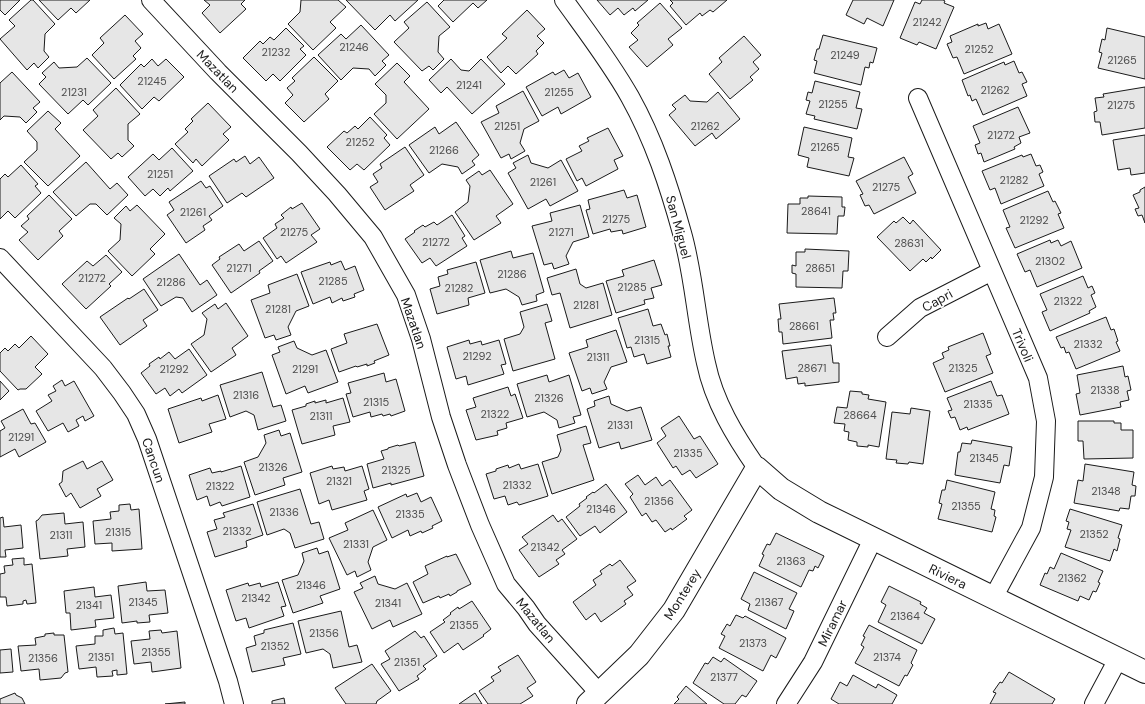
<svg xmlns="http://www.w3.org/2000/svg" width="1145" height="704" font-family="'DM Sans',sans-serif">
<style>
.building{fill:#e6e6e6;stroke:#1a1a1a}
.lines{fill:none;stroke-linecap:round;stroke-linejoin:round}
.street-casing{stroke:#1a1a1a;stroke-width:20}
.secondary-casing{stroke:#1a1a1a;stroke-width:24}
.street{stroke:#fff;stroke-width:18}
.secondary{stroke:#fff;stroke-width:22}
.labels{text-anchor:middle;stroke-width:3;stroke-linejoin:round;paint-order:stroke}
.number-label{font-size:11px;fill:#4d4d4d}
.street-label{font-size:13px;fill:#1a1a1a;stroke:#fff}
</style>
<rect width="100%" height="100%" fill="#fff"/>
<path class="building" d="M0 0H20L5 15 0 10Z
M31 0H33L55 24 45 34 44 51 49 57 38 68 34 63 27 70 0 39 15 26 9 20Z
M39 0H90L76 13 71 8 58 20Z
M204 0H245L241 4 246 9 220 33 202 13 210 5Z
M301 0H338L346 7 330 22 336 28 313 50 288 24 300 12Z
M346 0H418L395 21 390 15 375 30Z
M444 0H487L478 8 473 3 453 22 438 6Z
M597 0H648L635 11 633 8 624 15 618 8 610 15Z
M670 0H727L713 12 710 10 702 16 700 13 686 25 670 6 673 3Z
M853 0H894L883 26 867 18 864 24 846 15Z
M922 0H943L945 1 944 3 954 7 936 49 919 42 917 45 900 38 915 2 920 4Z
M427 2 450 27 439 36 438 52 444 59 433 70 429 66 422 71 394 42 409 28 404 22Z
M660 3 682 28 668 39 673 45 647 67 629 47 638 40 631 33 639 25 637 23Z
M527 10 545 29 537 36 544 43 536 51 538 54 516 74 508 66 501 73 487 57 507 38 502 34Z
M125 15 143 34 135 41 141 48 133 56 136 59 114 79 92 55 104 43 100 38Z
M986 23 988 29 999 24 1012 54 964 74 957 57 953 58 947 44 952 42 950 36 978 24V26Z
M361 25 389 55 382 61 386 65 375 76 369 69 353 68 341 80 318 55 341 34 346 39Z
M286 28 304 46 300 49 306 55 280 81 273 74 266 81 243 58 260 41 263 44 270 37 274 40Z
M1107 28 1145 37V79L1098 68 1102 53 1099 52 1102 39 1105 40Z
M823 35 877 48 873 63 870 62 869 68 865 67 861 85 814 73 817 61 814 60 817 49H819Z
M744 36 761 55 753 62 759 69 750 77 753 80 730 99 709 74 722 62 719 58Z
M314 57 338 81 325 94 329 99 304 122 285 103 293 95 287 88 295 81 292 78Z
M87 58 111 83 88 105 83 100 68 114 39 84 46 77 42 73 54 62 59 68 77 67Z
M152 59 158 66 166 59 184 77 159 101 154 97 142 109 120 85 141 64 144 67Z
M451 59 461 70 469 71 481 59 505 84 472 114 447 87 441 93 429 80Z
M1014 61 1019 73 1022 72 1027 82 1022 84 1027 96 983 115 976 99 972 101 970 95 968 96 962 80 1004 62 1005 65Z
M397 63 410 76 404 82 429 109 397 139 374 114 386 103V95L375 84Z
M564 70 569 78 578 73 591 97 561 114 558 107 542 116 526 87 553 72 555 75Z
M12 72 40 102 33 108 37 112 26 123 20 117 4 116 0 120V83Z
M815 81 860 92 856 108 862 109 857 129 814 119 815 116 806 114 810 101 806 100 808 92 812 93Z
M1145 87V128L1102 135 1100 122H1095L1094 112 1097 111 1095 98 1104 97 1103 94Z
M116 88 140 114 128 124V140L134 146 122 157 118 153 111 159 83 130 98 116 93 110Z
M523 91 539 121 524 129 520 143 525 151 511 159 509 154 501 158 481 122 499 113 496 106Z
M718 92 740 119 716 139 712 133 695 146 669 115 676 109 672 105 685 95 690 101 707 102Z
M208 103 231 127 223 134 229 140 202 166 196 159 193 163 175 144 188 132 185 129 193 121 191 119Z
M1018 107 1030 133 1019 137 1021 143 1014 147 1015 149 984 162 981 153 978 154 975 145 980 143 973 126Z
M48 111 61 123 55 129 80 156 48 186 24 162 37 150V142L27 131Z
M370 117 387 135 384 138 390 145 364 170 357 164 350 170 327 147 344 131 347 133 355 126 358 129Z
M456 122 479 155 472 161 475 165 462 174 458 167 442 164 429 173 409 145 435 127 439 134Z
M804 127 852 138 848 157 854 158 849 176 807 167 809 158 798 155Z
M608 128 623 156 614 160 618 169 586 186 582 178 577 181 566 159 582 151 579 146 589 141 587 138Z
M1145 135V173L1131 175 1130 168 1118 170 1113 140Z
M405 147 424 175 410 185 414 191 385 210 370 187 378 182 373 174 382 168 380 164Z
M172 148 193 171 170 191 168 188 160 196 153 189 145 196 128 177 153 154 159 160Z
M1031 154 1036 166 1040 165 1043 172 1039 174 1044 186 1001 204 995 188 990 190 982 171 1022 155 1023 157Z
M528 155 531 163 548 168 561 160 578 191 550 206 546 199 528 209 508 173 516 168 513 163Z
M245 156 250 164 259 157 274 178 246 197 242 193 227 203 209 176 234 159 236 162Z
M904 157 913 174 908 177 916 193 874 214 869 205 865 206 860 195 863 194 856 181Z
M86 162 110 189 117 183 128 195 107 215 96 204H90L76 216 53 192Z
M21 165 38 184 35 186 41 193 15 218 8 211 0 219V179L5 174 8 177Z
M490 170 513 204 496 216 501 223 474 240 455 212 468 202 470 186 466 180 479 171 482 175Z
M201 181 206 188 210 186 223 206 209 216 212 220 203 226 205 230 186 243 167 215 174 210 169 202Z
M1145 187V223L1142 215 1138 216 1135 209 1139 208 1133 195 1140 192V190Z
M624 190 627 198 637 195 646 227 623 234 622 230 611 232 610 229 593 234 586 210 590 209 588 200Z
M1048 191 1053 202 1055 201 1061 213 1058 214 1064 228 1015 248 1006 228 1010 227 1003 210Z
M49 195 72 219 59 231 63 236 38 260 19 240 28 232 21 226 29 219 27 216Z
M808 196 842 197V207H845L844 216H838L837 234 787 233 788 204H800V198H808Z
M302 203 320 229 311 235 317 242 286 263 281 256 277 259 263 238 277 228 275 224 284 218 281 215 291 207 292 209Z
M137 205 165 234 150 249 155 254 132 276 108 251 120 240 121 224 114 218 126 206 130 211Z
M580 205 589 237 573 242 566 256 569 264 554 269 552 263 544 265 532 226 552 221 550 213Z
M452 215 465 236 462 238 467 246 436 266 430 258 422 263 405 239 415 232 414 231 423 225 425 227 434 222 437 225Z
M903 217 910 224 913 220 941 250 932 259 931 257 926 262 923 259 910 271 877 237 894 221 896 223Z
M1050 240 1051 243 1058 240 1061 246 1071 241 1082 268 1037 287 1030 270 1025 272 1017 254Z
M259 241 273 261 259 271 260 273 231 293 212 265 220 259 219 257 239 244 244 251Z
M805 249 849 251 848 271H843L842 288 796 287V274L792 273V265L796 266V252H805Z
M511 251 513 258 533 253 544 292 536 295 537 301 522 305 519 297 506 289 490 293 480 260Z
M179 254 200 285 207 280 217 295 192 312 183 298 176 297 161 306 143 279Z
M106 255 122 272 109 284 111 286 86 309 62 284 87 261 93 266Z
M654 260 662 285 651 288 654 298 644 300 645 304 616 313 606 281 624 276 622 270Z
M341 261 345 270 355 266 364 290 354 294 355 297 343 301 342 298 332 303 330 297 313 304 301 272 330 262 331 265Z
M476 262 485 293 468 298 469 305 437 314 430 289 440 286 438 277 448 274 447 270Z
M576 269 580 284 586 288 603 283 612 315 570 328 560 293 552 295 547 278Z
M297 274 309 306 296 311 288 327 291 335 276 340 274 335 265 338 251 300 270 293 268 285Z
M1083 276 1088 288 1092 286 1095 293 1091 295 1096 307 1089 311 1090 313 1050 331 1042 312 1047 310 1040 294Z
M144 289 158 310 143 320 147 326 120 345 100 317 128 298 129 299Z
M834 298 836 313H833L834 320H830L832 338 783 344 782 332H779L778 319H781L779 304Z
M226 303 248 336 232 348 236 355 211 372 191 344 204 335 207 319 202 313 215 304 218 309Z
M547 304 552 321 545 323 555 359 513 371 504 339 520 334 524 327 520 312Z
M648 309 653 326 661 324 665 335 667 334 670 346H668L671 357 647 364 644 354 634 357 631 347 627 348 618 318Z
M1106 317 1111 330 1114 329 1118 341 1116 342 1120 351 1076 369 1069 352 1066 353 1064 347 1061 348 1056 337Z
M377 324 389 355 374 361 375 363 367 366V364L357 367 356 366 339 372 331 349 347 343 344 334Z
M616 330 627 362 611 367 604 382 607 389 592 394 590 388 582 391 569 353 588 347 586 340Z
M983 333 991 354 986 356 993 373 945 392 933 363 944 358 942 353 949 350 948 347Z
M31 336 48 354 35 367 42 374 26 389H20L18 390 0 371V353L5 348 8 351 15 344 19 348Z
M469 340 470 344 481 341 482 345 499 340 506 364 501 365 504 374 468 385 466 376 456 379 447 347Z
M294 341 297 348 312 355 326 350 338 382 308 393 305 386 286 394 272 355 280 352 278 347Z
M831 345 833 363H839V382L805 386V383L798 384 797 377 786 379 782 351Z
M189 349 207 375 182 393 179 389 170 396 165 388 156 394 141 373 150 366 149 364 159 357 160 359 169 352 175 359Z
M1123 366 1125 377 1128 376 1131 390 1127 391 1129 400 1120 402 1121 407 1080 415 1076 394 1080 393 1077 375Z
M262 372 273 407 281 405 286 421 258 430 254 415 246 411 230 417 220 385Z
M384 373 386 382 396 379 405 411 391 416 390 414 383 416 382 414 371 417 370 412 353 417 346 394 351 393 348 383Z
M547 375 549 382 569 375 581 415 573 417 575 423 559 428 557 420 544 412 527 417 517 384Z
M62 380 65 386 74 381 94 416 85 421 83 416 76 420 79 426 68 432 63 423 48 431 36 411 52 401 48 395 56 391 53 386Z
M0 381 9 391 0 400Z
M991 381 997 396 1002 395 1009 414 968 430 967 427 960 430 955 417 951 418 948 411 952 410 947 398Z
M508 387 511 396 515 394 523 418 506 423 507 428 497 431 498 435 476 440 466 410 476 407 473 398Z
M850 391 862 392V394L869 395 868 399 886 402 879 447 868 445V447L857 446V442L848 440 849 432 844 431 845 424 834 423 837 407 847 408Z
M218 395 226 419 209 424 212 432 179 443 168 409 201 398 202 401Z
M609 396 611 404 627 411 641 407 652 440 621 449 619 442 599 448 587 409 595 406 594 401Z
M343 398 350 422 333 426 335 435 302 444 292 410 306 406V404L315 401V403L326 400V403Z
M911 408 930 411 923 464 909 462 908 464 896 463 897 460 886 459 892 412 910 414Z
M23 409 31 424 35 423 46 442 19 457 15 449 0 457V431L5 428 1 421Z
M679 416 694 439 700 436 718 464 696 478 690 470 682 475 676 466 673 468 657 443 666 436 661 428Z
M1078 421H1114V423H1121V430H1133V458L1084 459 1083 441H1078Z
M586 426 591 443 583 445 594 480 552 494 542 462 558 457 561 450 557 435Z
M279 430 281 436 290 433 302 472 283 478 285 485 255 495 244 462 258 457 266 443 264 435Z
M972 440 1012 447 1009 466 1004 465 1000 483 955 475 958 452H960L962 443 971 444Z
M415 442 424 476 391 485V483L373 488 367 464 384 459 381 451 388 449V448L398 445 399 446Z
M83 461 87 469 102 461 113 480 97 489 101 496 80 508 71 493 66 497 59 484 62 482 63 471Z
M519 464 521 469 538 464 548 496 519 505 517 502 508 505 505 496 494 499 486 474 496 471V469L508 465 509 468Z
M1085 464 1134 472 1132 485 1136 486 1135 496H1131L1129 509 1120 508 1119 511 1074 503 1078 480 1083 481Z
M241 466 250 497 222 506 220 502 210 506 207 496 197 500 189 475 210 468 212 473 221 471V472Z
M332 466 333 469 344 467 345 471 362 466 369 489 364 491 367 500 332 510 329 500 319 504 310 473Z
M638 475 645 485 656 477 662 486 670 480 692 510 684 516 687 519 672 530 671 528 665 532 656 520 652 522 646 513 642 516 630 497 633 494 625 484Z
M947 480 995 492 991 509 995 510 994 516 996 517 992 532 938 519 942 504 939 503 942 490H945Z
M606 484 627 512 600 533 595 526 580 536 566 517 580 506 579 504 587 498 586 497 593 492 594 493Z
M300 489 311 524 319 522 324 539 295 548 290 533 284 529 267 535 257 502Z
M417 493 421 502 431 497 442 521 432 526 433 528 422 533 421 531 410 536 408 530 392 538 378 507 406 494 407 497Z
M130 504 131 510 139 509 142 549 112 551V543L95 544 93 521 111 519 110 512 119 511V505Z
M253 504 263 535 246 541 247 547 215 557 207 532 217 529 214 520 225 517 223 513Z
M1070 509 1122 525 1118 538 1120 539 1117 551 1114 549 1110 561 1065 547 1071 530 1067 529 1069 522 1066 521Z
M373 510 387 540 373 547 368 562 371 570 357 577 355 571 347 575 329 538 348 530 345 523Z
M64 513 65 524 83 522 85 547 67 549 68 556 40 559 36 521 38 520 42 515Z
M553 515 558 522 562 519 577 539 562 550 565 554 556 560 559 564 539 577 519 550 528 544 522 537Z
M3 517 4 527 21 525 23 548 5 550 6 557H0V518Z
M776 533 824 556 818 568 815 566 813 571 809 570 801 587 759 566 764 555 762 554 767 544 770 545Z
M317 548 319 554 328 551 340 589 320 596 323 603 293 613 282 580 298 575 304 561 302 553Z
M1061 553 1103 571 1098 582 1100 583 1096 592 1093 591 1089 600 1080 596 1078 601 1040 585 1045 573 1047 574 1050 567 1054 569Z
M456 554 471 584 457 591V592L450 596 449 594 440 598 439 596 423 603 413 582 428 574 425 566 447 556V557Z
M24 558V565L32 564 36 603 27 604 26 600 23 601V604L7 606 6 597H0V574L5 573 4 566 13 565 12 559Z
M620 560 636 581 627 587 633 595 624 601 626 604 601 622 595 613 586 620 573 602 596 585 593 580 602 574 600 571 610 564 612 566Z
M754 572 797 593 789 609 794 611 786 629 748 610 750 604 741 599Z
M375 576 378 584 395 589 407 583 422 614 393 627 390 620 372 629 354 592 363 588 360 583Z
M146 582 147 591 165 590 168 613 149 615 150 622 137 623V621L122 623 118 586Z
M278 582 286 606 281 607 284 616 249 628 246 618 236 621 226 590 248 583 249 586 260 583 261 587Z
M889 586 921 602 920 604 927 608 924 613 935 619 922 644 878 622 886 605 881 602Z
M94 587 95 597 111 595 114 618 95 620 96 627 71 630 70 613H66L64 591Z
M472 601 491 629 483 635 484 636 463 650 458 643 444 653 430 632 445 622 443 620 451 614 450 613 458 607 459 609Z
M341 611 349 647 357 645 362 662 333 668 330 654 323 649 306 653 298 621Z
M736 615 743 618 745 616 786 638 776 658 771 655 763 671 719 648 725 636 721 634 727 624 730 626Z
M293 623 301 654 283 658 285 665 252 672 246 648 256 645 254 636 264 633V630Z
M869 625 917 650 911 663 913 665 907 676 905 675 899 686 855 663 864 647 861 645 865 637 863 636Z
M114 628 115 634 123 633 127 674 117 675V670L112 671 113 676 97 677 96 667 79 669 76 646 95 644V636H103V630Z
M161 630 162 633 177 631 181 668 152 672 151 662 134 664 131 641 150 639 149 631Z
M415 631 421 638 424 636 437 656 423 666 426 669 417 676 419 679 399 691 381 664 390 659 385 651Z
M54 633V635H64L68 672 65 673 61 678 40 680 39 669 21 671 18 646 36 645 35 638 45 636V634Z
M11 649 13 672 0 673V650Z
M518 655 536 682 527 688 533 696 520 704H488L479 691 494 681 491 677 501 671 498 667Z
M713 657 721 662 724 658 757 681 746 697 742 695 735 704H724L693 683 705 663 708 664Z
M372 664 391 691 377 701 376 704H346L335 688Z
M1009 672 1055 699 1052 704H990L996 693 993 692 1000 682 1002 683Z
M853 675 876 688 878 684 897 695 892 704H839L831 699 840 682 847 686Z
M686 686 707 704H674L679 699 677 697Z
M15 693 16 695 22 698 25 704H0V699Z
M475 693 482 704H459Z
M284 698 285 704H272V701Z
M185 702V704H165Z"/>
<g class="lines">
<g class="street-casing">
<path id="street" d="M151 0 218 72 299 153 337 194 373 237 406 295 421 339 441 417 457 465 480 525 506 584 526 608 537 624 600 694
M564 0C587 32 611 63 630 97 654 140 669 186 682 233 694 275 696 320 706 363 714 402 735 436 757 468
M918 98 1038 378 1046 421 1044 477 1031 528 993 598
M0 258 103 368 122 393 136 414 147 439 228 681 234 704
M887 337 920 308 992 271
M786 704 813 662 873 539
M1094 704 1118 659"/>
</g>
<g class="secondary-casing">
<path id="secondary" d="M588 704 639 655 674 610 757 468 781 489 819 512 1145 672"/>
</g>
<use href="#street" class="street"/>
<use href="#secondary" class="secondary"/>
</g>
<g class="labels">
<g class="number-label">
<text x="927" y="26">21242</text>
<text x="354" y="51">21246</text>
<text x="979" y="53">21252</text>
<text x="276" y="56">21232</text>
<text x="845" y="59">21249</text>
<text x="1122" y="64">21265</text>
<text x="152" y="85">21245</text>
<text x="469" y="89">21241</text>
<text x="995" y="94">21262</text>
<text x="74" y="96">21231</text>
<text x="559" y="96">21255</text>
<text x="833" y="108">21255</text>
<text x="1121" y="109">21275</text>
<text x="507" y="130">21251</text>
<text x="705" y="130">21262</text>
<text x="1001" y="139">21272</text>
<text x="360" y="146">21252</text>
<text x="825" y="151">21265</text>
<text x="444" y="154">21266</text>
<text x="160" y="178">21251</text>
<text x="1014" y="184">21282</text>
<text x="543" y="186">21261</text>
<text x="886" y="191">21275</text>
<text x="816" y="215">28641</text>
<text x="193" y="216">21261</text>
<text x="616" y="223">21275</text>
<text x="1034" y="224">21292</text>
<text x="294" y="236">21275</text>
<text x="561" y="236">21271</text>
<text x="436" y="246">21272</text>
<text x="909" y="247">28631</text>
<text x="1050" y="265">21302</text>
<text x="239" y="272">21271</text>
<text x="820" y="272">28651</text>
<text x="512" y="278">21286</text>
<text x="92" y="282">21272</text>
<text x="333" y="285">21285</text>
<text x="171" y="286">21286</text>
<text x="632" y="291">21285</text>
<text x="459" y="292">21282</text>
<text x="1068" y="305">21322</text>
<text x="586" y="309">21281</text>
<text x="278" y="313">21281</text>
<text x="804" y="330">28661</text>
<text x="647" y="344">21315</text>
<text x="1088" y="348">21332</text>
<text x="477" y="360">21292</text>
<text x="598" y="361">21311</text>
<text x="812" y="372">28671</text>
<text x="963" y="372">21325</text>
<text x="174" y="373">21292</text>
<text x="305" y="373">21291</text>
<text x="1105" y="394">21338</text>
<text x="246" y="399">21316</text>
<text x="549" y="402">21326</text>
<text x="376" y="406">21315</text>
<text x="978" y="408">21335</text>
<text x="495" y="418">21322</text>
<text x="860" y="419">28664</text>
<text x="321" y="420">21311</text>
<text x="620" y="429">21331</text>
<text x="21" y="441">21291</text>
<text x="688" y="457">21335</text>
<text x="984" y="462">21345</text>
<text x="273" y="471">21326</text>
<text x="396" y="474">21325</text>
<text x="339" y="485">21321</text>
<text x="517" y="489">21332</text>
<text x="220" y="490">21322</text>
<text x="1106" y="495">21348</text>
<text x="659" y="505">21356</text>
<text x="966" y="510">21355</text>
<text x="601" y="513">21346</text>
<text x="284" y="516">21336</text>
<text x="410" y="518">21335</text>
<text x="237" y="535">21332</text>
<text x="118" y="536">21315</text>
<text x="1094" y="538">21352</text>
<text x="61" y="539">21311</text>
<text x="356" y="548">21331</text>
<text x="545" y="551">21342</text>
<text x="791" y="565">21363</text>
<text x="1072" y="582">21362</text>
<text x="311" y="589">21346</text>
<text x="256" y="602">21342</text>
<text x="143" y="606">21345</text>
<text x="769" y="606">21367</text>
<text x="388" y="607">21341</text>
<text x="89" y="609">21341</text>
<text x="905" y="620">21364</text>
<text x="464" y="629">21355</text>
<text x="324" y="637">21356</text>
<text x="753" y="647">21373</text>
<text x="275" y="650">21352</text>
<text x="156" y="656">21355</text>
<text x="101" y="661">21351</text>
<text x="887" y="661">21374</text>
<text x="43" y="662">21356</text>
<text x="407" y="666">21351</text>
<text x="724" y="681">21377</text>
</g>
<g class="street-label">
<text transform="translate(218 71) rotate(46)" y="5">Mazatlan</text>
<text transform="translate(679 227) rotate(75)" y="5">San Miguel</text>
<text transform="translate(937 300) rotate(-29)" y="5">Capri</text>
<text transform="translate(414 323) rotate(71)" y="5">Mazatlan</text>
<text transform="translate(1023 345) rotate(67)" y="5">Trivoli</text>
<text transform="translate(154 460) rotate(71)" y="5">Cancun</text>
<text transform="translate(948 576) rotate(26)" y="5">Riviera</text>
<text transform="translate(682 594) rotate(-58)" y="5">Monterey</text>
<text transform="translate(536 620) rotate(51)" y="5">Mazatlan</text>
<text transform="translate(832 623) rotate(-64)" y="5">Miramar</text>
</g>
</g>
</svg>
